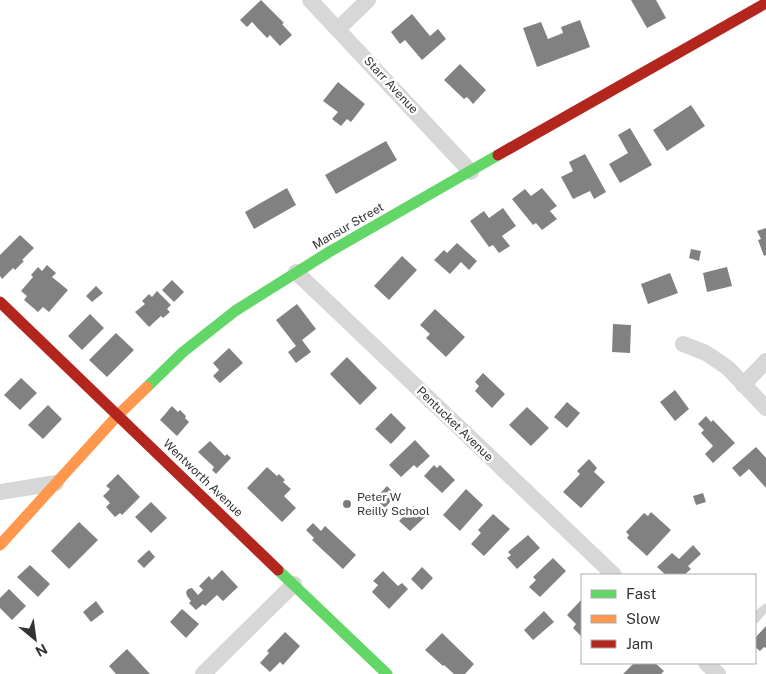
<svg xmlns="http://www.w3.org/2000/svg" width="766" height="674" font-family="'Public Sans',sans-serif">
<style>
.building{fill:#818181}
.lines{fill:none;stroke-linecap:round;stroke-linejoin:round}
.lane{stroke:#d7d7d7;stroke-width:9}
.street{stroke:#d7d7d7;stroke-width:16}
.fast{stroke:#63d668;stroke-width:11}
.slow{stroke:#ff974d;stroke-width:11}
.jam{stroke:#b3261e;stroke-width:11}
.poi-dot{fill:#7a7a7a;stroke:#fff;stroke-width:2}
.labels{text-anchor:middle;stroke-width:5;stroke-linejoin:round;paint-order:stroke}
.street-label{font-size:12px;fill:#333;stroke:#fff}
.poi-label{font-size:12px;fill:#333;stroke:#fff;text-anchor:start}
</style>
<rect width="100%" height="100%" fill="#fff"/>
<path class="building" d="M261 0 284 23 282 24 292 35 280 46 270 35 267 38 252 22 247 27 240 20Z
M631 0H656L666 18 647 28Z
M412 14 430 36 438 29 446 39 422 60 405 40 400 44 391 32Z
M580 20 590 47 537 67 523 28 541 22 548 39 563 33 561 27Z
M460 64 486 90 473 104 467 97 464 99 444 80Z
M338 82 365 104 351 122 347 119 341 126 332 119 338 112 323 101Z
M691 105 705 126 667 151 653 130Z
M630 128 652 165 620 183 609 164 628 153 618 135Z
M386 141 397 160 336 194 325 175Z
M585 154 606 192 594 199 590 191 573 199 561 177 573 171 569 162Z
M287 188 296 205 254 229 245 212Z
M542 188 557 206 550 211 557 219 542 230 536 223 533 225 512 199 525 189 531 196Z
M503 208 516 226 502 236 510 246 499 253 493 245 489 247 470 221 484 211 489 218Z
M766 228V255L764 256 758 240 761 239 757 231Z
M20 235 34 248 22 260 24 261 15 270 13 268 2 279 0 276V255Z
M457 243 477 261 469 270 461 262 450 274 434 260 444 250 447 253Z
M691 249 701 251 699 261 689 258Z
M402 256 417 270 389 300 374 286Z
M47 265 56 273 52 277 68 290 49 312 43 307 38 312 24 300 27 296 21 291 33 277 31 275 38 267 42 271Z
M727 267 732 286 707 292 703 273Z
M670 273 678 293 648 304 641 284Z
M172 280 184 292 174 302 162 290Z
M96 286 103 293 92 302 86 296Z
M157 291 171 305 167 309 170 312 163 318 161 316 149 327 135 312 145 304 142 301 149 294 152 297Z
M297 304 316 329 302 340 311 352 296 363 288 352 296 346 276 320Z
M435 309 465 337 446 357 426 338 430 334 420 325Z
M90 314 104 328 82 350 68 336Z
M613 324 631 325 630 353 612 352Z
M116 333 134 350 107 377 89 360Z
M229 348 243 363 220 383 213 376 219 370 213 363Z
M347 357 377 388 360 405 330 374Z
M483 373 505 394 492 408 475 391 479 386 475 382Z
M21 378 37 393 20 410 4 395Z
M675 390 689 409 675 421 660 402Z
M567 402 580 413 567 428 554 417Z
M48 405 62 419 43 439 28 425Z
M172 406 178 412 180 410 186 416 185 418 189 422 177 436 160 420Z
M527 407 549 428 531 446 509 425Z
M391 413 406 428 391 444 375 429Z
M706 416 711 422 713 420 735 443 713 463 705 454 713 446 701 433 704 430 698 424Z
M415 440 430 456 417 468 414 465 401 477 389 465Z
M210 441 225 456 227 454 231 458 216 474 212 470 214 467 198 452Z
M756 447 766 458V488L749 469 740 477 732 468Z
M589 459 597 468 594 472 605 482 581 508 563 492 580 474 577 471Z
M434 465 437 468 440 465 455 480 442 493 424 476Z
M267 467 277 476 279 474 285 480 283 482 291 489 284 496 296 508 282 522 247 488Z
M118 474 140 497 122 515 120 513 115 517 106 507 110 503 103 496 110 489 106 486Z
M387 486 396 495 385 508 375 499Z
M466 489 483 505 460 531 443 515Z
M703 493 706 502 696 505 693 496Z
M151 502 167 518 151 533 135 517Z
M414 506 425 517 410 531 399 521Z
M651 512 671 530 647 556 627 538 629 535 626 532 644 513 648 516Z
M493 514 510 529 484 556 471 544 481 533 478 530Z
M79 522 98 540 69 569 51 551Z
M313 523 321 531 325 526 356 555 343 569 312 540 314 538 306 530Z
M528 535 540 548 517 569 507 558 511 555 508 552Z
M693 545 701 554 688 566 691 569 684 575H666L657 567 672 553 679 559Z
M149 550 155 557 144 568 137 561Z
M553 558 566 571 540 597 529 587 536 580 533 577Z
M30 565 50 584 38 597 17 577Z
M422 567 433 578 422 590 411 579Z
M222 570 238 587 223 601 217 595 205 606 203 604 196 610 189 603 191 601 187 596 186 592 188 589 192 588 198 595 203 590 199 586 209 576 212 580Z
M383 571 398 586 402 583 408 589 389 609 372 592 378 585 373 581Z
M9 589 26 606 12 620 0 608V598Z
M582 599V637L573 628 576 624 567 615Z
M96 601 104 612 91 622 83 612Z
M182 609 199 624 186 638 170 622Z
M544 611 554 622 533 640 524 630Z
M766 626V648L764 647 760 651 755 647V638Z
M285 632 300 646 283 665 280 662 270 672 260 663 269 653 267 651Z
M442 633 474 664 465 674H454L444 665 443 666 425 650Z
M127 649 150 674H116L109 666Z
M634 663H655L664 671 661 674H623Z"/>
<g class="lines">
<path class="lane" d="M755 619 762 611 766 608"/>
<path class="street" d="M310 0 471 172
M338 29 368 0
M296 272 614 575
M683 344 706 353 728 368 766 408
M743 385 766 361
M0 492 56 483
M706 663 718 674
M203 674 294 584"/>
<path class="fast" d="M147 387 183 352 235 311 329 252 498 155
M278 570 387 674"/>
<path class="slow" d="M0 545 118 415 147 387"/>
<path class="jam" d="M498 155 766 3
M0 302 278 570"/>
</g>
<circle class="poi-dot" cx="347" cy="504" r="5"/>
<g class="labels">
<g class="street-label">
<text transform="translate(391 85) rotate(47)" y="4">Starr Avenue</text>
<text transform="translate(348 226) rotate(-30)" y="4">Mansur Street</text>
<text transform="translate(455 424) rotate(44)" y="4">Pentucket Avenue</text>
<text transform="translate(203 478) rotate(44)" y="4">Wentworth Avenue</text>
</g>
<g class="poi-label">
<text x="357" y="501">Peter W<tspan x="357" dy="14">Reilly School</tspan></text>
</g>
</g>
<rect x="581" y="574" width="175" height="90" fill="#ffffff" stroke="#adadad"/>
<rect x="591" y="590" width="25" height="8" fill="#63d668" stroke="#adadad"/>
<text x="626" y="599" font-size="15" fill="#333333">Fast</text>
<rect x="591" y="615" width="25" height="8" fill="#ff974d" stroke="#adadad"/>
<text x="626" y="624" font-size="15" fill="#333333">Slow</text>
<rect x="591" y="640" width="25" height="8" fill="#b3261e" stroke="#adadad"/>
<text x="626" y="649" font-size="15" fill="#333333">Jam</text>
<g transform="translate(35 639) rotate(151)" stroke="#ffffff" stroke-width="4" paint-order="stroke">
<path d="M0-4L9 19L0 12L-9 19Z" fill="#333333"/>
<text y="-8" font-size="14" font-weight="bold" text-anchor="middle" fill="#333333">N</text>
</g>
</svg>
